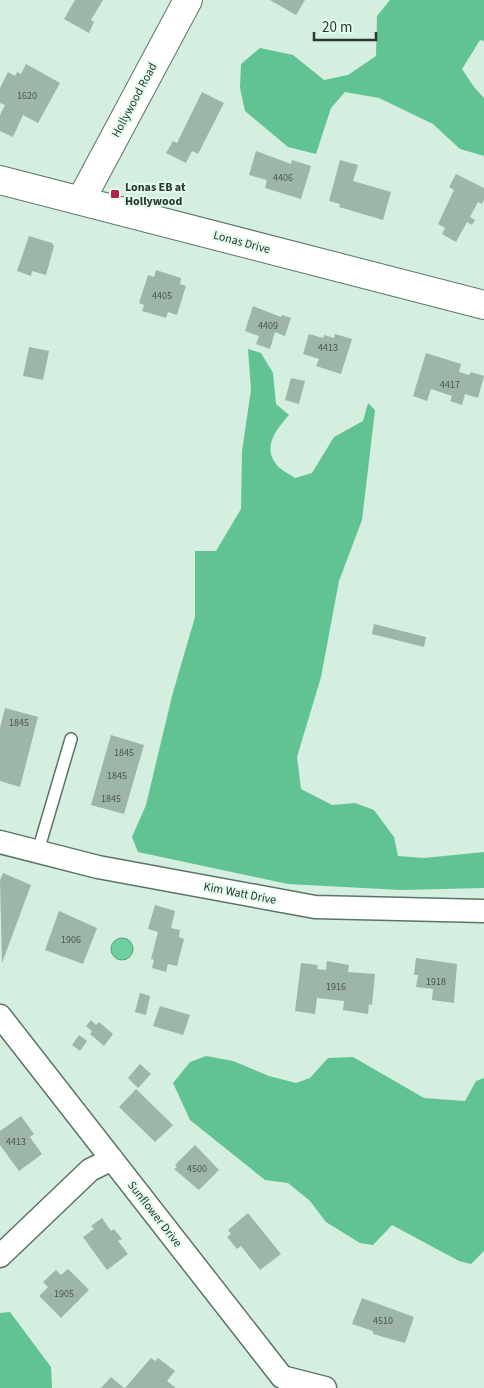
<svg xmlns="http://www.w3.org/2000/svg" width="484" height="1388" font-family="'Source Sans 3',sans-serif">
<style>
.forest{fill:#61c393}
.water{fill:#6ed09f;stroke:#5aa27e}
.building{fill:#9db6a8}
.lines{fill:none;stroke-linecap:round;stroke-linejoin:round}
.service-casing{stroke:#5c7467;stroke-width:14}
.minor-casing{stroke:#5c7467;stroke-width:25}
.tertiary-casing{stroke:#5c7467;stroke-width:30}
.service{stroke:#fff;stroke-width:11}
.minor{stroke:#fff;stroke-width:22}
.tertiary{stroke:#fff;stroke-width:28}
.poi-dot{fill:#b2204b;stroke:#e1fcec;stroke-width:2}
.labels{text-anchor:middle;stroke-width:4;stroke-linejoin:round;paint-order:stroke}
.number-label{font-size:10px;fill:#49574f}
.street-label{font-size:12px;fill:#2d3731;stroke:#e1fcec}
.poi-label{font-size:12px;font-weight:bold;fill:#2d3731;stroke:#e1fcec;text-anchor:start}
</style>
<rect width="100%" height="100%" fill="#d4eedf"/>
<path class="forest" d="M390 0H484V41L480 40 462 69 474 87 484 98V156L460 149 433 124 379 98 345 92 331 108 316 154 288 147 245 111 240 88 241 64 260 48 293 55 324 80 348 75 376 56 377 16Z
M248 349 261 353 273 373 276 404 289 415C277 429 262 446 276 464 280 470 290 474 295 478L312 473 334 437 363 421 368 403 375 410 362 520 339 581 321 677 297 757 301 789 332 805 355 803 374 810 394 837 398 856 424 858 484 852V888L401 890 288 884 138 852 132 837 146 805 172 696 195 617V551H216L241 509 242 451 251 390Z
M206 1056 233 1061 269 1076 296 1083 310 1078 328 1058 353 1057 424 1098 465 1101 476 1081 484 1078V1251L471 1264 459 1261 392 1225 373 1245 360 1243 326 1222 310 1201 288 1183 265 1180 190 1120 173 1083 190 1062Z
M10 1312 51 1367 52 1388H0V1313Z"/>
<path class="water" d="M111 949a11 11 0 1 1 22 0a11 11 0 1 1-22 0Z"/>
<path class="building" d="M75 0H103L91 20 94 22 89 33 64 19Z
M270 0H305L296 15Z
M26 64 60 83 38 123 23 115 13 137 0 131V115L5 105 0 103V88L8 72 15 76 17 72 21 74Z
M202 92 224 103 198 154 192 151 186 163 166 153 173 141 177 143Z
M256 151 291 164 292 160 311 166 301 199 265 188 267 180 249 175Z
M340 160 358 165 353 181 391 192 383 220 339 207 340 204 329 201Z
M456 174 484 188V200L482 204 478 202 470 217 475 220 472 225 467 222 456 242 442 234 445 228 438 224 454 190 449 187Z
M29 236 52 243 54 246 46 275 32 271 31 276 17 271Z
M156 270 181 278 180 284 186 286 177 315 168 312 166 318 142 311 144 305 139 303 148 275 154 277Z
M253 306 281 317 282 315 291 318 285 336 275 332 270 349 256 344 259 336 245 331Z
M309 334 323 338 324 335 334 338 335 334 352 339 341 374 316 366 319 359 303 354Z
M29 347 49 351 43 380 23 376Z
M426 353 461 364 459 372 469 375 471 372 484 376 478 398 465 394 462 405 450 401 452 396 431 389 427 401 413 396Z
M291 378 305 381 299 404 285 400Z
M374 624 426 637 424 647 372 634Z
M5 708 38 717 20 787 0 781V728Z
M111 735 144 745 124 814 91 805Z
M3 873 31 885 2 963 0 880Z
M155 905 175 911 171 928 180 930 179 937 184 939 177 966 168 964 166 972 152 968 154 960 151 959 158 932 148 929Z
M59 911 97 928 83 964 45 950Z
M416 958 457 964 454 1003 432 1000 433 989 416 987 418 975H414Z
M327 961 349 965 348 972 375 974 372 1005 369 1004 368 1014 343 1010 344 1001 317 998 315 1014 295 1011 301 963 318 965 317 969 326 970Z
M140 993 150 996 146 1015 135 1012Z
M160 1006 190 1015 183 1035 153 1026Z
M91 1020 96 1025 99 1022 113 1034 104 1046 90 1034 92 1031 86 1026Z
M79 1035 87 1041 80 1051 72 1045Z
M140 1064 151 1074 138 1088 128 1078Z
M136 1089 173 1125 155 1142 119 1107Z
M21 1116 34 1134 30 1137 42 1154 19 1171 0 1145V1131Z
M195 1145 219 1170 199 1190 174 1169 177 1167 175 1165Z
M248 1213 281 1254 260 1270 241 1246 237 1249 227 1237 231 1234 228 1230Z
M102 1218 111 1231 114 1229 122 1239 118 1241 128 1254 107 1270 83 1237 94 1229 91 1226Z
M68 1269 89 1290 61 1318 39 1296 48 1287 43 1282 56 1270 61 1275Z
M362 1298 414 1317 405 1343 373 1334V1331L352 1324Z
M151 1358 155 1361 158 1358 175 1371 167 1381 176 1388H125Z
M111 1377 124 1388H101Z"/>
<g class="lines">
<g class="service-casing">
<path id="service" d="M38 851 71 739"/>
</g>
<g class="minor-casing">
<path id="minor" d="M0 842 98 867 315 907 484 911
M0 1016 282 1377 325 1388
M0 1256 90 1170 112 1159"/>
</g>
<g class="tertiary-casing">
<path id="tertiary" d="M0 180 484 305
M81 200 188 0"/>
</g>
<use href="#service" class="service"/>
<use href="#minor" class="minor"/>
<use href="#tertiary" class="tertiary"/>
</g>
<rect class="poi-dot" x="110" y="189" width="10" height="10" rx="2.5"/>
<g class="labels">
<g class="number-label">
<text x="27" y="99">1620</text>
<text x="283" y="181">4406</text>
<text x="162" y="299">4405</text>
<text x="268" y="329">4409</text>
<text x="328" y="351">4413</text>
<text x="450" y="388">4417</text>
<text x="19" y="726">1845</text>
<text x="124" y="756">1845</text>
<text x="117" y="779">1845</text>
<text x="111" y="802">1845</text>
<text x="71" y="943">1906</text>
<text x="436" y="985">1918</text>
<text x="336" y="990">1916</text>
<text x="16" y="1145">4413</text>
<text x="197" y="1172">4500</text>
<text x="64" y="1297">1905</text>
<text x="383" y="1324">4510</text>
</g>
<g class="street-label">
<text transform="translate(134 100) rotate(-62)" y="4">Hollywood Road</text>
<text transform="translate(242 242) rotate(15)" y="4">Lonas Drive</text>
<text transform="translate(240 893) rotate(11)" y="4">Kim Watt Drive</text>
<text transform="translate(155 1214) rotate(52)" y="4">Sunflower Drive</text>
</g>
<g class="poi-label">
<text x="125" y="191">Lonas EB at<tspan x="125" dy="14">Hollywood</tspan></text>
</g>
</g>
<path d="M314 32v8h62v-8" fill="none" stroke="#2d3731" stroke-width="2.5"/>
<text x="322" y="32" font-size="15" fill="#2d3731" stroke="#e1fcec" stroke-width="4" paint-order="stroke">20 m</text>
</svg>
